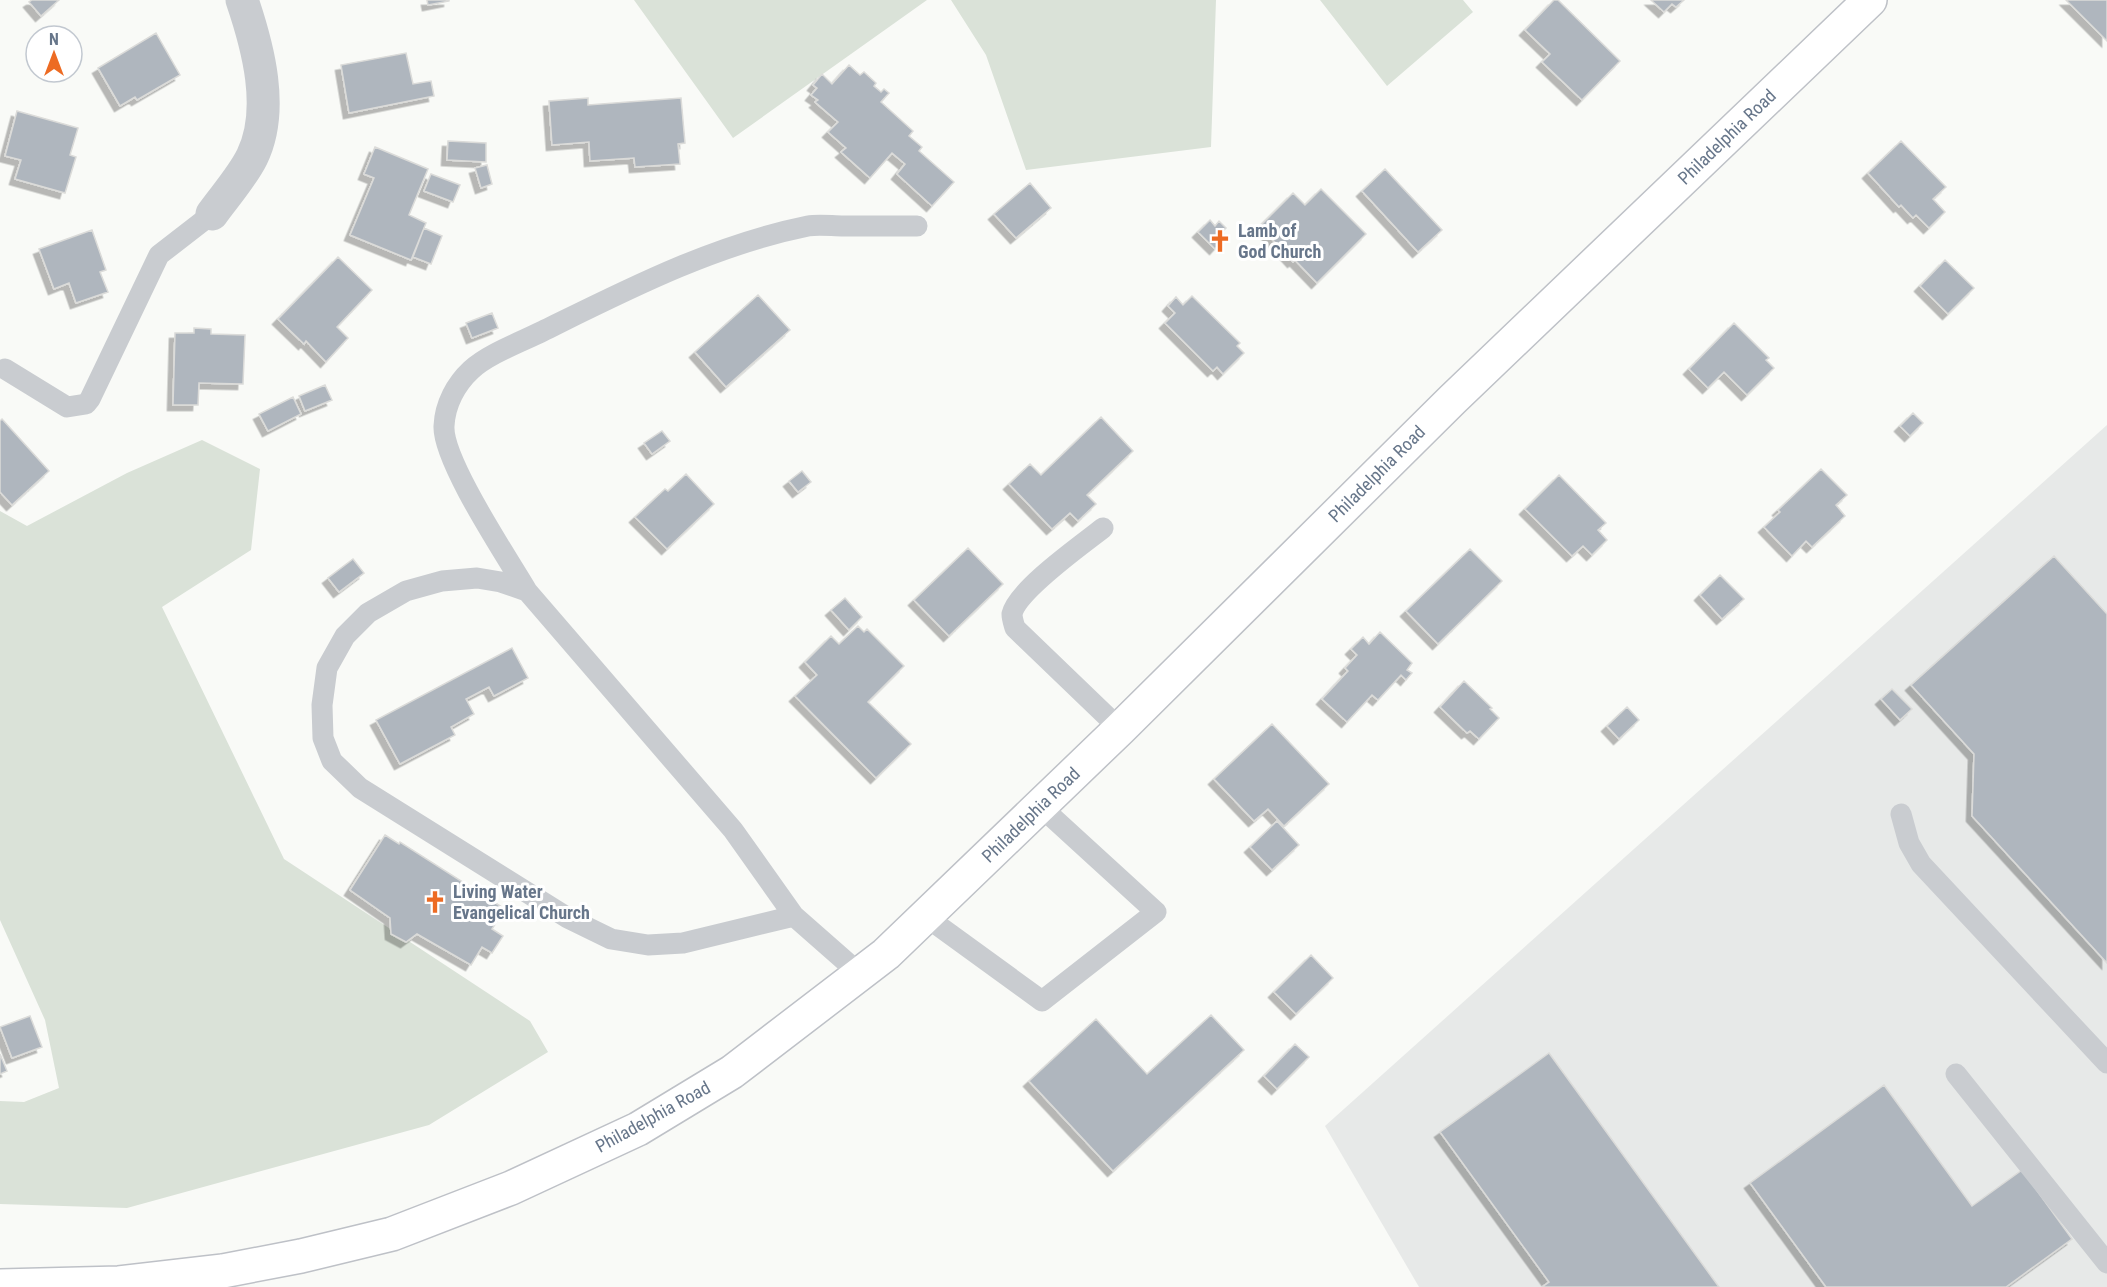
<svg xmlns="http://www.w3.org/2000/svg" width="2107" height="1287" font-family="'Roboto Condensed',sans-serif">
<style>
.built{fill:#e7e9e8}
.green{fill:#dae2d8}
.building{fill:#afb6be;stroke:#dbdbd9;stroke-width:1.5;filter:url(#shadow)}
.lines{fill:none;stroke-linecap:round;stroke-linejoin:round}
.secondary-casing{stroke:#bec1c7;stroke-width:36}
.lane{stroke:#c9ccd0;stroke-width:21}
.street{stroke:#c9ccd0;stroke-width:33}
.secondary{stroke:#fff;stroke-width:33}
.labels{text-anchor:middle;stroke-width:6;stroke-linejoin:round;paint-order:stroke}
.street-label{font-size:18px;fill:#67768a;stroke:#fff}
.poi-label{font-size:18px;font-weight:bold;fill:#67768a;stroke:#fff;text-anchor:start}
</style>
<defs>
<filter id="shadow"><feDropShadow dx="-5.5" dy="5.5" stdDeviation="0" flood-color="#0004"/></filter>
</defs>
<rect width="100%" height="100%" fill="#f9faf7"/>
<path class="built" d="M2107 425V1287H1419L1325 1126Z"/>
<path class="green" d="M634 0H927L733 138Z
M951 0H1216L1211 147 1026 170 986 55Z
M1320 0H1463L1473 12 1387 86Z
M202 440 260 469 251 550 162 607 284 859 530 1021 548 1052 429 1125 127 1208 0 1204V1101L24 1102 59 1088 45 1020 0 920V511L27 526 127 473Z"/>
<path class="building" d="M32 0H59L41 16 29 2Z
M427 0H449V1L428 5Z
M1554 0H1558L1620 61 1582 100 1542 62 1550 54 1525 30Z
M1651 0H1684L1676 7 1672 4 1664 12Z
M2066 0H2107V41Z
M156 33 180 75 137 100 135 97 120 106 98 68Z
M406 53 413 84 431 81 434 96 349 113 341 65Z
M849 65 860 75 864 72 876 83 874 86 881 92 884 89 889 93 881 102 913 131 909 136 922 147 919 151 954 182 932 206 897 174 905 164 892 153 870 178 841 152 846 148 828 132 838 122 815 102 818 100 811 95 817 88 813 85 822 74 832 84Z
M588 98V105L681 98 685 143 678 144 680 164 635 167 634 158 590 161 589 142 552 145 549 101Z
M17 111 78 128 70 155 76 157 65 193 15 179 21 160 5 156Z
M448 141 486 143V162L447 160Z
M1901 141 1946 187 1933 199 1945 212 1929 228 1916 215 1913 218 1901 205 1899 207 1868 173Z
M375 147 428 169 409 215 426 223 411 260 350 235 374 178 364 174Z
M487 165 492 184 481 188 475 168Z
M1385 169 1442 230 1418 252 1362 191Z
M431 174 460 185 453 202 424 191Z
M1030 183 1051 208 1016 238 994 214Z
M1321 189 1366 234 1317 283 1295 260 1293 262 1260 226 1293 193 1305 205Z
M1210 220 1215 226 1219 221 1226 228 1222 232 1226 237 1215 249 1198 232Z
M424 228 442 236 431 264 413 257Z
M92 230 106 270 100 272 108 292 76 303 69 283 54 289 39 249Z
M338 257 372 290 337 327 348 338 326 362 306 341 304 344 278 319Z
M1945 260 1974 288 1948 314 1920 286Z
M758 295 790 330 726 387 695 352Z
M1192 296 1240 343 1237 346 1244 353 1223 374 1217 367 1213 371 1165 323 1175 313 1168 306 1176 297 1183 305Z
M492 313 498 328 472 338 466 323Z
M1734 323 1769 358 1766 360 1774 368 1747 395 1724 372 1708 388 1689 369Z
M194 328 211 329V334L245 335 243 384 199 383 198 405H173L175 333H194Z
M325 385 332 400 305 411 299 396Z
M293 397 301 414 268 431 259 414Z
M1913 413 1923 423 1910 436 1900 426Z
M1101 417 1133 451 1087 495 1096 504 1078 521 1070 513 1052 529 1009 484 1030 464 1041 475Z
M2 419 49 471 12 505 0 492V421Z
M662 431 670 441 652 454 644 443Z
M1821 469 1847 495 1836 505 1845 516 1812 547 1806 541 1792 556 1764 527 1780 512 1778 510Z
M802 471 811 482 798 492 789 481Z
M686 474 714 504 667 549 635 517 665 489 668 491Z
M1559 475 1606 523 1598 530 1607 540 1592 555 1583 546 1572 556 1525 509Z
M968 548 1003 584 949 636 914 600Z
M1470 549 1502 581 1438 644 1406 611Z
M2054 556 2107 614V963L1972 816 1974 754 1911 685Z
M353 559 364 573 339 592 328 578Z
M1720 575 1744 599 1722 619 1700 595Z
M845 598 862 617 849 630 831 610Z
M858 626 864 632 867 629 904 666 868 702 911 744 876 778 795 696 817 675 805 662 831 636 839 644Z
M1380 632 1412 663 1407 670 1412 673 1406 680 1401 675 1378 700 1372 695 1347 722 1322 699 1348 671 1345 668 1357 655 1351 649 1363 637 1369 644Z
M512 648 528 678 494 696 489 687 466 699 474 714 451 727 455 735 400 764 376 720Z
M1464 681 1492 708 1490 709 1499 718 1479 739 1470 731 1467 733 1440 707Z
M1892 689 1912 709 1900 720 1881 699Z
M1627 707 1639 720 1619 739 1607 726Z
M1272 724 1329 784 1284 826 1268 809 1254 821 1214 779Z
M1277 821 1299 845 1272 870 1250 847Z
M385 835 399 844 400 842 505 909 492 929 503 936 492 953 482 947 471 965 417 934 406 942 391 934 390 918 350 890Z
M1311 955 1333 978 1296 1014 1274 992Z
M1211 1015 1244 1050 1113 1171 1029 1081 1096 1019 1147 1074Z
M30 1016 42 1047 12 1058 0 1027Z
M1295 1044 1309 1057 1277 1089 1264 1076Z
M1549 1053 1719 1287H1542L1549 1282 1440 1132Z
M0 1054 7 1071 0 1074Z
M1884 1085 1972 1206 2022 1170 2072 1239 2006 1287H1826L1750 1183Z"/>
<g class="lines">
<g class="secondary-casing">
<path id="secondary" d="M0 1286 119 1283 223 1271 301 1256 392 1234 511 1188 638 1129 732 1072 886 954 1120 729 1452 400 1870 0"/>
</g>
<path class="lane" d="M5 369 67 407 86 404 90 399 159 255 212 214
M1103 528C1083 544 1017 590 1012 614 1012 619 1014 624 1015 628L1120 729
M527 591C507 557 442 460 444 426 445 404 456 384 471 370 488 354 521 342 543 331 628 289 714 245 808 226 819 224 832 226 844 226 868 226 892 226 917 226
M1901 814 1909 843 1921 864 2107 1063
M794 916 733 830 527 591 501 582 477 578 442 581 406 591 368 613 345 636 327 668 322 705 323 738 332 761 360 788 568 918 611 939 648 945 683 943 794 916 860 974
M925 916 1042 1001 1156 912 1040 806
M1956 1074 2107 1263"/>
<path class="street" d="M212 214C225 196 242 177 252 157 275 110 258 47 242 0"/>
<use href="#secondary" class="secondary"/>
</g>
<defs>
<g id="church-bare" transform="scale(1.8)"><path d="M-1.2-6h2.4v3.5h3.3v2.4h-3.3V6h-2.4V-.1h-3.3v-2.4h3.3Z" fill="#ed6b23" stroke="#fff" stroke-width="2.5" paint-order="stroke"/></g>
</defs>
<g fill-rule="evenodd">
<use href="#church-bare" x="1220" y="241"/>
<use href="#church-bare" x="435" y="902"/>
</g>
<g class="labels">
<g class="street-label">
<text transform="translate(1727 137) rotate(-44)" y="6">Philadelphia Road</text>
<text transform="translate(1377 474) rotate(-45)" y="6">Philadelphia Road</text>
<text transform="translate(1031 815) rotate(-44)" y="6">Philadelphia Road</text>
<text transform="translate(653 1117) rotate(-29)" y="6">Philadelphia Road</text>
</g>
<g class="poi-label">
<text x="1238" y="237">Lamb of<tspan x="1238" dy="21">God Church</tspan></text>
<text x="453" y="898">Living Water<tspan x="453" dy="21">Evangelical Church</tspan></text>
</g>
</g>
<g transform="translate(54 54)"><circle r="28" fill="#ffffff" stroke="#c2c8d0" stroke-width="1.5"/>
<path d="M0-4.5L10 22L0 15L-10 22Z" fill="#ed6b23"/>
<text y="-9" font-size="16" font-weight="bold" text-anchor="middle" fill="#67768a">N</text>
</g>
</svg>
